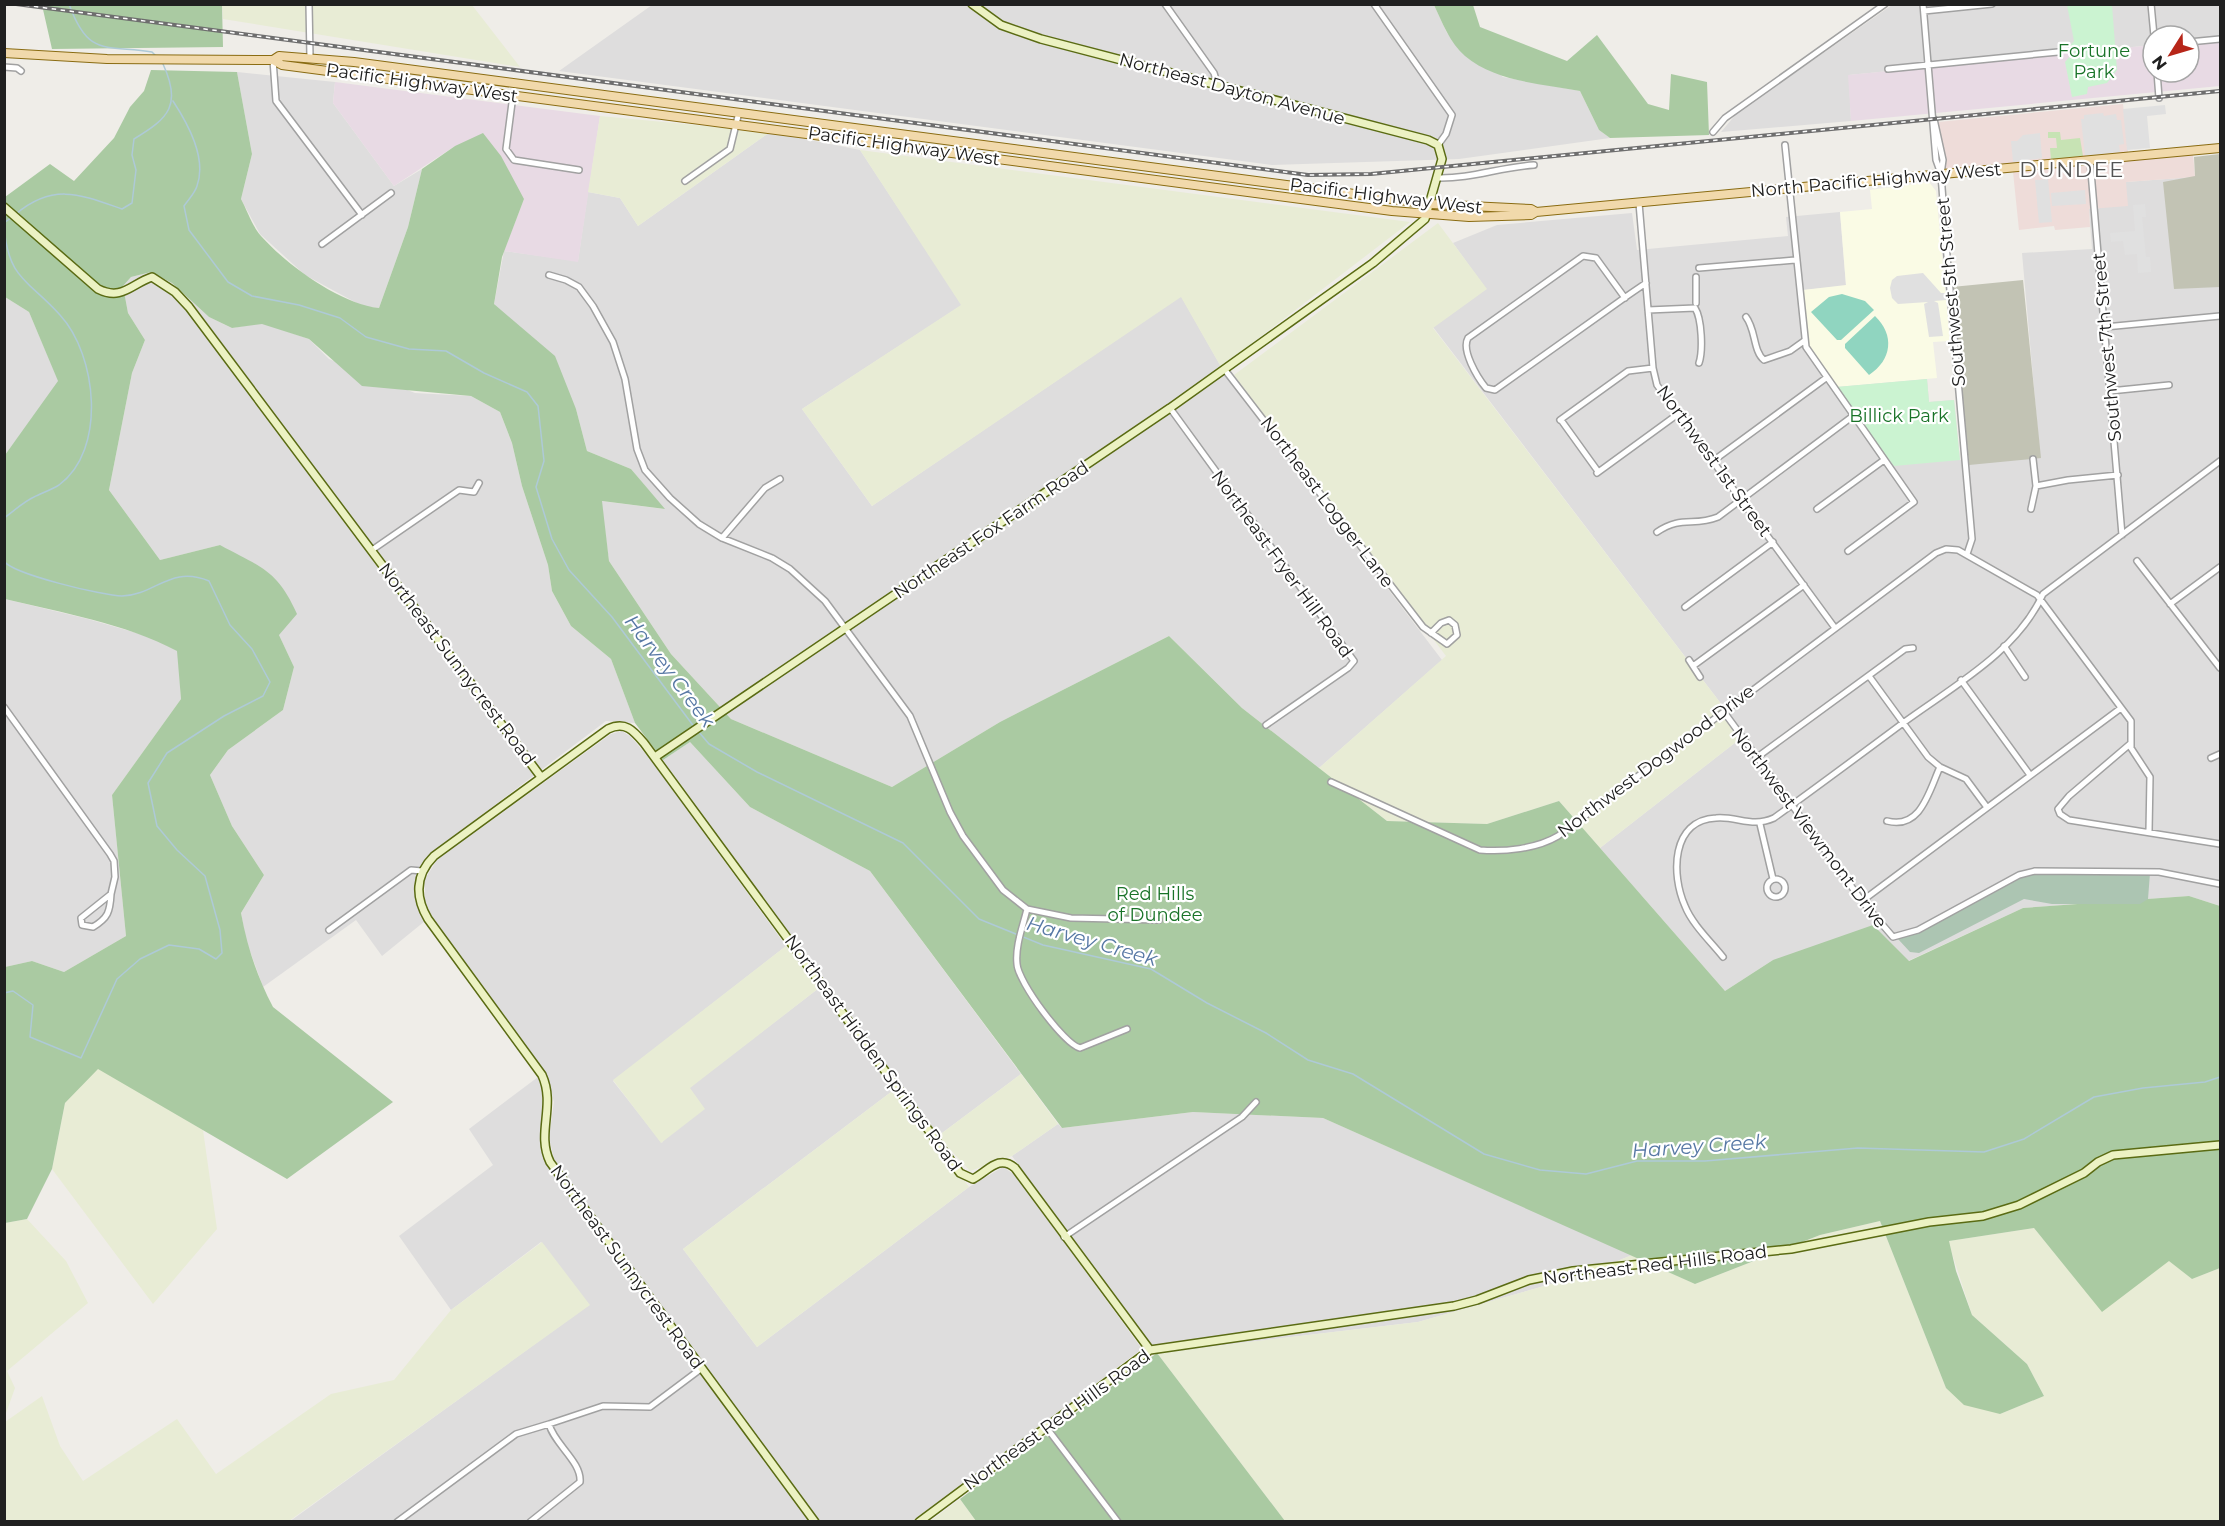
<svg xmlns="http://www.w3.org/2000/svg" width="2225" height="1526" font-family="Montserrat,sans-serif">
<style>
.residential{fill:#dedddd}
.commercial{fill:#eedcd9}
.industrial{fill:#e8dae4}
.education{fill:#fafbe5}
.construction{fill:#c2c3b4}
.farmland{fill:#e8ecd5}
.grass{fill:#c7e3b4}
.forest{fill:#aacaa2}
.cemetery{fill:#acc5b2}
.park{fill:#cbf3d1}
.pitch{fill:#90d5c0}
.parking{fill:#e0e0e0}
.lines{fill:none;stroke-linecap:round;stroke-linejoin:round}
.stream{stroke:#aecad7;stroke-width:1.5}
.street-casing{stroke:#a1a1a1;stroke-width:8}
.secondary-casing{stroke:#5a6b13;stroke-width:10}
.primary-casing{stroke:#8a6c12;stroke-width:10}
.street{stroke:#fff;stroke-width:5}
.secondary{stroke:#ecf2c3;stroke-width:7}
.primary{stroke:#f1d9ab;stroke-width:8}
.rail-casing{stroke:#6e6e6e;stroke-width:4}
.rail{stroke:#fff;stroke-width:1.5;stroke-dasharray:4.5;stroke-linecap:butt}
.labels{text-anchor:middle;stroke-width:4.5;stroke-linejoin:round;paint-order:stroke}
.park-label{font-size:18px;fill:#197328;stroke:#fff}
.street-label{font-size:18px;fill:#202020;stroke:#fff}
.water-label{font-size:20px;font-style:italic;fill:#5778a5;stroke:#fff}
.quarter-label{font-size:21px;letter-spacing:1.5px;fill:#535353;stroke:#fff}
</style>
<rect width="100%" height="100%" fill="#efede8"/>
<path class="residential" d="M652 5H1434L1447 33 1503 77 1580 91 1599 130 1610 138 1459 159 1272 165 559 71Z
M1892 5H2220V38L2189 41V36H2153V45L1849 75 1851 121 1721 132 1737 113Z
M237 72 335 82 333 103 394 186 422 169 408 227 379 308 364 307 305 275 260 234 241 199 252 154Z
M770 132 860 150 962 305 802 409 872 506 1181 296 1228 379 1442 660 1319 768 1242 708 1169 636 1000 722 892 787 731 719 671 654 609 561 601 501 664 509 631 469 587 451 576 409 494 304 504 251 578 261 588 192 620 198 638 226Z
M2220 175V906L2189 896 2023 908 1908 961 1773 960 1725 991 1600 848 1745 735 1433 327 1486 289 1453 243 1497 225 1632 213 1637 250 1788 236 1786 217 1840 212 1846 286 1803 290 1836 387 1927 379 1929 402 1954 400 1960 460 2040 456 2022 253 2092 249 2089 209H2098L2126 182Z
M151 272 172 283 209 317 232 328 262 323 309 339 329 359 415 393 471 396 500 412 512 443 522 486 548 565 552 591 571 626 611 659 635 723 606 721 431 853 418 869 414 887 416 904 425 921 382 956 356 920 263 987 246 940 241 913 264 875 232 826 210 775 228 750 283 710 294 667 279 635 220 545 160 560 109 490 132 373 145 340 128 313 123 286 131 277Z
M5 297 29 312 59 382 5 455Z
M5 599 88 619 154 638 178 651 181 699 112 795 126 936 64 972 32 961 5 967Z
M622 731 631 737 651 760 786 946 613 1081 662 1143 689 1088 819 988 895 1089 683 1249 757 1347 969 1187 1003 1167 1015 1175 1142 1349 912 1521H818L554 1159 549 1137 554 1102 546 1073 432 916 425 901V879L437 860 611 734Z
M690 742 750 807 870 871 1021 1074 938 1136 663 760Z
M538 1077 544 1093 540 1136 546 1164 810 1521 289 1522 589 1305 541 1242 451 1310 399 1236 493 1165 469 1129Z
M1193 1112 1323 1118 1632 1255 1586 1274 1418 1322 1157 1353 1012 1156 1058 1124 1062 1128Z"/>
<path class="commercial" d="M2123 104 2129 161 2193 154 2195 177 2126 182 2128 206 2089 209 2090 227 2055 230 2054 226 2019 230 2013 172 1947 178 1938 122Z"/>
<path class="industrial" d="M2220 38V86L1851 121 1848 75 2153 45V72H2189V41Z
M335 82 600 116 578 262 504 251 524 199 455 146 394 186 333 103Z"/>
<path class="education" d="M1929 182 1936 191 1950 341 1933 342 1937 378 1836 387 1807 342 1803 290 1846 285 1840 212 1872 209 1870 190Z"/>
<path class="construction" d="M2220 154V287L2174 289 2163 182 2195 176 2194 157Z
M2023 280 2041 458 1969 465 1952 287Z"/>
<path class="farmland" d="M222 5H472L520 67 223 19Z
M600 116 770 132 638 226 620 198 588 192Z
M860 150 1410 222 1221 367 1181 297 872 506 802 409 961 305Z
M1438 223 1487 289 1433 328 1745 735 1600 848 1559 801 1487 824 1387 821 1319 768 1446 656 1234 375Z
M786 946 819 988 690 1088 705 1109 661 1143 613 1080Z
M98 1068 203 1130 217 1229 153 1304 52 1169 65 1103Z
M1021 1074 1058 1124 1012 1156 970 1171 938 1136Z
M895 1089 969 1187 757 1347 683 1249Z
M27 1219 66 1261 88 1303 7 1371 15 1388 5 1416V1223Z
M1880 1221 1946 1388 2000 1414 2044 1396 2027 1364 1972 1315 1948 1241 2034 1228 2102 1311 2169 1260 2192 1279 2220 1268V1521H1285L1157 1353 1418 1322 1586 1274 1632 1255 1695 1284 1820 1235Z
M542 1242 590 1305 289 1521H5V1422L42 1396 60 1446 83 1481 177 1419 216 1474 331 1394 394 1380 451 1310Z
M960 1499 976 1521 929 1522Z"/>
<path class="grass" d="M2048 132H2060L2061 140 2080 138 2083 156 2051 160 2050 148H2057L2056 138H2048Z"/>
<path class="forest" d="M42 5H222L223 47 52 49Z
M1434 5H1473L1480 27 1567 61 1597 35 1648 104 1669 110 1671 74 1707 82 1709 135 1610 138 1599 130 1580 91C1543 84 1496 82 1465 56 1450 43 1442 22 1434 5Z
M151 70 237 72 252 154 241 199C247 210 252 226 261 236 287 265 340 304 379 308L408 227 422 169 455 146 483 133 501 156 524 199 502 257 494 304 555 356 576 409 587 451 631 469 665 509 602 501 609 561 671 654 731 719 892 787 1000 722 1169 636 1242 708 1387 821 1487 824 1559 801 1725 991 1773 960 1873 925 1909 961 2023 908 2189 896 2220 906V1268L2192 1279 2169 1261 2102 1312 2034 1228 1949 1241 1956 1271 1972 1315 2027 1364 2044 1396 2000 1414 1964 1405 1946 1388 1880 1221 1820 1235 1695 1284 1323 1118 1193 1112 1062 1128 870 871 750 807 690 742 663 760 635 723 611 659 571 626 552 591 548 565 522 486 512 443 500 412 471 396 362 386 309 339 262 324 232 328 209 317 172 283 151 272 131 277 123 286 128 313 145 340 132 373 109 490 160 560 220 545C260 567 277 569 297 614L279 635 294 667 283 710 228 750 210 775 232 826 264 875 241 913C247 946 257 977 273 1007L393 1102 287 1179 98 1069 65 1103 52 1169 27 1219 5 1223V967L32 961 64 972 126 936 112 795 181 699 177 651C124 623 62 613 5 599V455L58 381 29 312 5 297V197L50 164 74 181 114 138 130 107 144 91Z
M1157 1353 1285 1521H976L960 1499Z"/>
<path class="cemetery" d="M2028 873H2150L2148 899 2140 904H2052L2024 899 1919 953 1910 952 1898 939 1918 932Z"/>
<path class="park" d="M2067 5H2112L2117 70 2107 83 2088 87 2087 94 2072 97 2065 62 2071 55 2069 47 2074 41Z
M1927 379 1929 402 1954 400 1960 460 1894 466 1836 387Z"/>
<path class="pitch" d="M1842 294 1865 301 1874 310 1841 340H1837L1811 312 1829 297Z
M1875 316C1895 335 1892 360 1869 375L1845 348V344Z"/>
<path class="parking" d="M2165 105 2166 114 2147 116 2150 148 2127 150 2123 109Z
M2103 113 2104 116 2116 114 2117 120H2121L2124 144 2119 145 2120 152 2085 156 2081 119H2084V115Z
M2040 133 2042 158 2013 162 2011 141H2017L2023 135Z
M2048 179 2052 222 2039 223 2035 180Z
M2085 190 2086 204 2052 206 2051 193Z
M2145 204 2146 217H2142L2146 257H2150L2151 272 2138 273 2137 254 2125 255 2123 241 2111 242 2110 233 2135 231 2133 205Z
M1923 273 1941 293H1945L1946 300 1934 301 1938 303 1943 336 1929 337 1924 304 1928 302 1898 304 1892 298 1890 288 1892 280 1897 276Z"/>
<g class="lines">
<path class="stream" d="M69 4C88 57 105 45 152 52L156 56
M173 101C188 124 207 158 197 186 195 193 188 200 184 206L189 230 228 282 252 296 299 305 340 318 366 337 409 349 446 351 484 373 527 392 538 406 544 461 536 487 552 539 569 570 612 617 695 728
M16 214C54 182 82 195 122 209L132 203 136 170 132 155 134 139C169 118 182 105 163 64
M4 223 12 217
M4 226C8 280 29 280 60 315 97 355 107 450 59 485 51 490 42 493 34 497 23 502 14 511 4 518
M4 561C12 574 104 596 122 596 156 595 170 565 209 581L230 625 252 649 270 682 263 696 224 716 167 753 148 783 157 826 177 850 205 876 220 930 222 953 216 959 199 949 169 945 140 959 117 979 81 1058 30 1037 33 1005 13 991 4 993
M698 731 709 744 757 772 903 843 979 919 1043 945 1151 969 1207 1003 1266 1033 1308 1060 1353 1074 1484 1154 1540 1170 1586 1174 1637 1161H1705L1858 1148 1984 1152 2024 1139 2094 1097 2143 1088 2205 1082 2220 1077"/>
<g class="street-casing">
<path id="street" d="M309 4 310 57
M1165 4 1214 73 1218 86
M1374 4 1452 115 1446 134 1438 145
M1923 4 1936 160 1941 174
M2151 4 2154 36
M1924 11 1992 4
M2189 42 2220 39
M273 60 276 101 362 215
M4 67 17 68 21 71
M1888 69 2058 52
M2157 72 2159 98
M513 95 506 149 514 160 579 170
M1934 119 1943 160 1941 174 1947 256 1972 539 1967 554
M1713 132 1725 118 1885 4
M1785 145 1806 347 1914 502 1848 551
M2090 160 2122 535
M1437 178C1471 179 1500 167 1534 165
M685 181 730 149 739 112
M1639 203 1653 368 1657 385 1835 628
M322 244 391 193
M1699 268 1795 260
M549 275 566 280 579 287 593 306 613 342 625 379 637 449 645 470 670 498 699 524 722 538 772 558 790 569 825 601 910 716 950 812 963 836 1003 890 1027 909C1023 926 1015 946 1017 964 1018 982 1064 1044 1080 1048L1127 1029
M1696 277V303
M1625 298 1596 258 1583 256 1468 338C1461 350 1477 377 1486 388L1495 390 1627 296 1646 283
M1648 310 1695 308C1702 319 1703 351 1699 363
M1746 317C1756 330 1753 351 1764 360L1790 351 1804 341
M2105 327 2220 316
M1225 370 1423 627 1447 644 1457 635 1455 625 1449 620 1441 623 1431 633
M2110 391 2169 385
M1170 408 1354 661 1348 668 1266 725
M1560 420 1628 371 1653 368
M1561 420 1597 470
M1713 461 1826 378
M1597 473 1678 414
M2036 486 2068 480 2118 475
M1817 509 1884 460
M2031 509 2036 486 2033 459
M1657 532C1682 515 1693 527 1718 517L1853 416
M722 538 765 488 780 479
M372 550 459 490 474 492 479 483
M2137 561 2220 668
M2170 604 2220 567
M1685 607 1773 542
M2004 646 2025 677
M1689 660 1700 677
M1693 666 1804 585
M1869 676 1928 757 1940 767 1966 779 1986 806
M1961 680 2030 775
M4 707 110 854 114 861 115 877 111 894 81 918 82 925 93 927C108 918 110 912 111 894
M1724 712 1862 901 1893 937 1918 930 2019 875 2035 871 2159 872 2220 884
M2130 744 2069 796 2058 809 2060 814 2069 820 2220 844
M1756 758 1905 649 1913 648
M2211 758 2220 754
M1331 782 1480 850C1504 852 1536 849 1558 836L1936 553 1946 549 1958 550 2037 595 2131 721V748L2150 777 2149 831
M1887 821C1921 830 1929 791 1940 767
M1760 824 1773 879
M1767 888a9 9 0 1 1 18 0a9 9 0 1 1-18 0Z
M1862 901 2121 708
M1027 909 1071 918 1159 920
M329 930 411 870 422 871
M1723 957C1711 942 1692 924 1685 906 1671 875 1671 820 1716 818 1737 816 1752 828 1774 818 1817 787 1860 755 1903 723 1952 687 2017 652 2043 594L2220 461
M1064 1237 1242 1117 1256 1102
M549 1424 603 1406 650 1407 702 1368
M1046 1427 1118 1522
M397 1522 516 1434 549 1424C554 1444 582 1462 580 1482L530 1522"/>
</g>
<g class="secondary-casing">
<path id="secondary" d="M4 207 98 289C122 301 131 284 152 277L175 292 189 307 541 777
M655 757 1170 408 1373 263 1425 219 1442 159 1438 145 1428 140 1041 39 1001 25 972 4
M815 1522 550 1162C536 1133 556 1106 542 1075L428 919C415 897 415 875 434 856L608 729C625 721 633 730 644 743L960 1173 973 1179C988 1171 999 1154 1015 1168L1150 1350
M919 1522 1150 1350 1454 1306 1477 1300 1529 1280 1573 1271 1791 1249 1929 1222 1983 1216 2019 1205 2084 1173 2098 1162 2113 1155 2220 1145"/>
</g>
<g class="primary-casing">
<path id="primary" d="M4 53 107 59 273 60 282 65 1392 211 1469 217 1531 215 1536 212 2220 148
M273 60 279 56 354 62 1430 204 1531 209 1536 212"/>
</g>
<use href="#street" class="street"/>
<use href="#secondary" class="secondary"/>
<use href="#primary" class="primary"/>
<g class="rail-casing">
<path id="rail" d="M16 4 1308 175 1371 174 2220 91"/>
</g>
<use href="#rail" class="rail"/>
</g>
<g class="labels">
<g class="park-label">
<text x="2094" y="57">Fortune<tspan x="2094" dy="21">Park</tspan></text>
<text x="1899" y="422">Billick Park</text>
<text x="1155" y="900">Red Hills<tspan x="1155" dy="21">of Dundee</tspan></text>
</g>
<g class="street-label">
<text transform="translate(422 83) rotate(8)" y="6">Pacific Highway West</text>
<text transform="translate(1232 89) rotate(15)" y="6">Northeast Dayton Avenue</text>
<text transform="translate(904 146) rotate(8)" y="6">Pacific Highway West</text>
<text transform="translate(1876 180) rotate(-5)" y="6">North Pacific Highway West</text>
<text transform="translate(1386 196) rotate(7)" y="6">Pacific Highway West</text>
<text transform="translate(1951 292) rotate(-95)" y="6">Southwest 5th Street</text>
<text transform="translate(2107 347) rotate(-95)" y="6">Southwest 7th Street</text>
<text transform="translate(1714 461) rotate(54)" y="6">Northwest 1st Street</text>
<text transform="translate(1327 502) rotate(53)" y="6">Northeast Logger Lane</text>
<text transform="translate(991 530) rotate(-34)" y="6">Northeast Fox Farm Road</text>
<text transform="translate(1282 564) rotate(54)" y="6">Northeast Fryer Hill Road</text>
<text transform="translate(457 664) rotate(53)" y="6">Northeast Sunnycrest Road</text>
<text transform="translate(1656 761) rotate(-37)" y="6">Northwest Dogwood Drive</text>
<text transform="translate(1809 828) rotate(53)" y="6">Northwest Viewmont Drive</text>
<text transform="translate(873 1053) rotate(54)" y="6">Northeast Hidden Springs Road</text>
<text transform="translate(1655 1265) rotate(-7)" y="6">Northeast Red Hills Road</text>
<text transform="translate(627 1267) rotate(54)" y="6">Northeast Sunnycrest Road</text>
<text transform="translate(1057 1420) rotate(-36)" y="6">Northeast Red Hills Road</text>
</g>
<g class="water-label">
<text transform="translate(670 671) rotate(53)" y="7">Harvey Creek</text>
<text transform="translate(1092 941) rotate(16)" y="7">Harvey Creek</text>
<text transform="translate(1699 1146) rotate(-4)" y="7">Harvey Creek</text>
</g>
<g class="quarter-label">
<text x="2072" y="177">DUNDEE</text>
</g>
</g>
<rect width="2225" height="1526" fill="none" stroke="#202020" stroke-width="12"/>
<g transform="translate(2171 54) rotate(233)"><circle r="28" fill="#ffffff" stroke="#a6a6a6" stroke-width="1.5"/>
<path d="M0-4.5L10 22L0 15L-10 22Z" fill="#b72619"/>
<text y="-9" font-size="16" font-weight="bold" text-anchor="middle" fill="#202020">N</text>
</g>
</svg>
